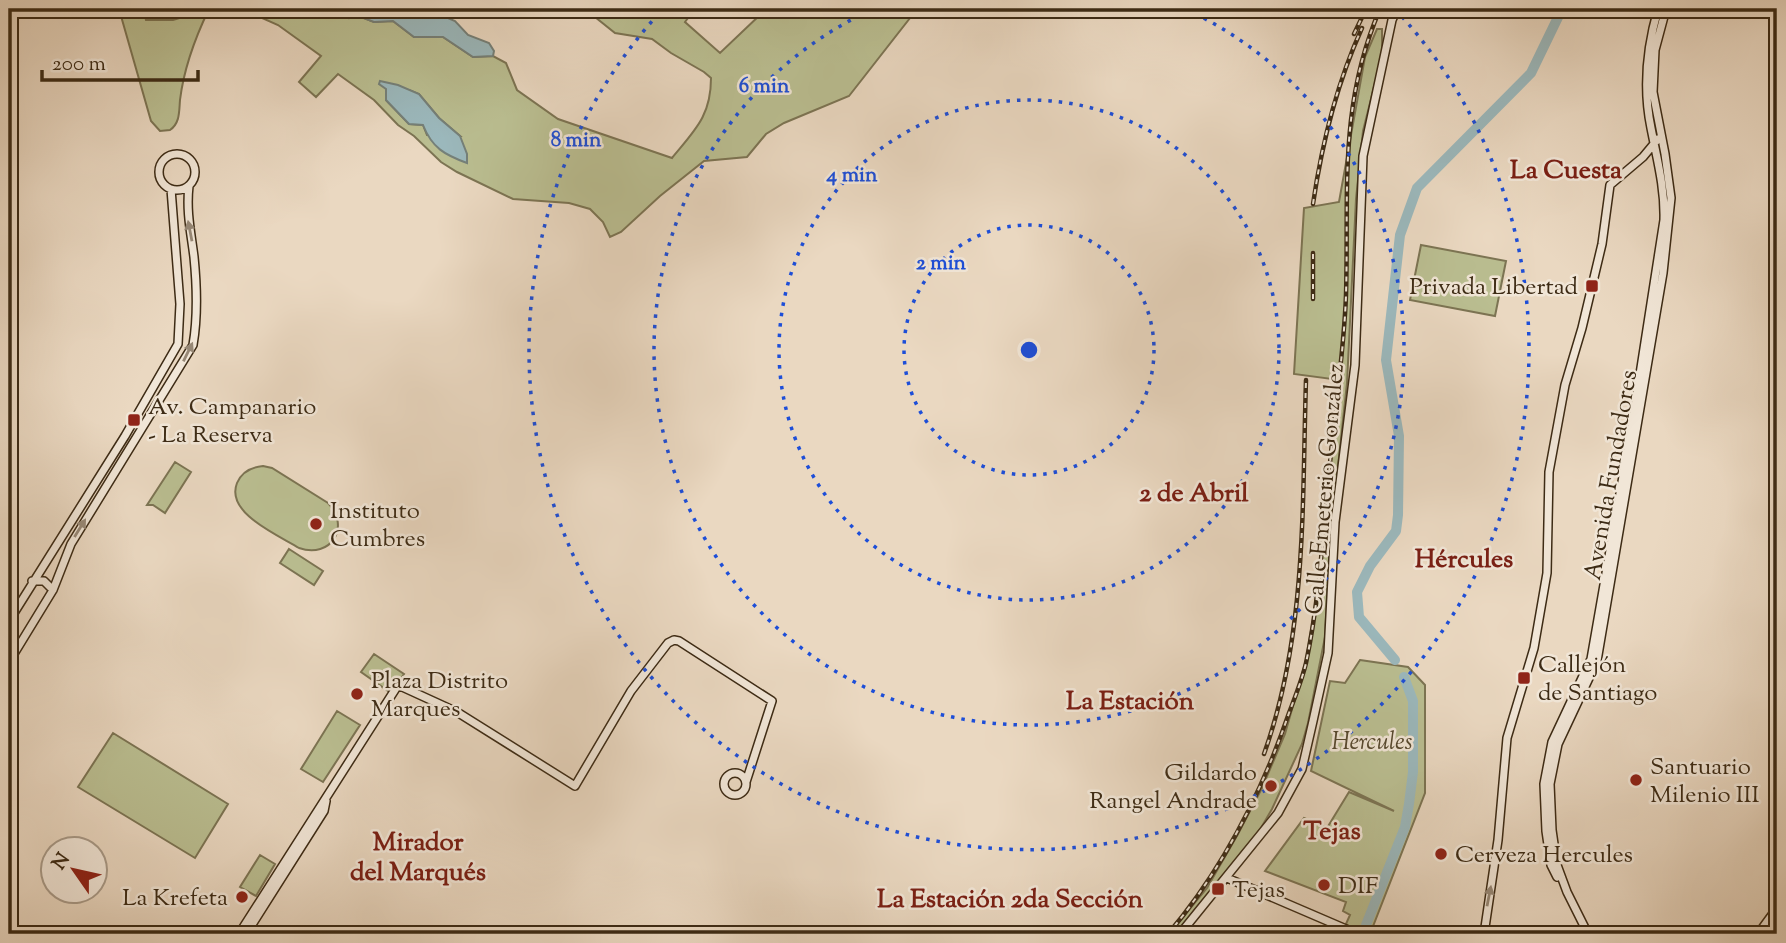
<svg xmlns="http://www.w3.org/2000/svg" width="1786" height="943" font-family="'Sorts Mill Goudy',serif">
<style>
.green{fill:#babe91;stroke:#7c7453;stroke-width:2;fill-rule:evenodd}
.water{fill:#9bb8bc;stroke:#758079;stroke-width:2}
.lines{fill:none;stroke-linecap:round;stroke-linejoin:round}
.river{stroke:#9bb8bc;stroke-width:10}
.secondary-casing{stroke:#3d2b15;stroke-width:10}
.secondary{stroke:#f1e6d7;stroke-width:7}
.rail-casing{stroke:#3d2b15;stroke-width:4.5}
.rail{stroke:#f1e6d7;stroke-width:2;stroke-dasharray:5;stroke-linecap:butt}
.oneway{fill:#978876}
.ring{fill:none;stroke:#1d4ed8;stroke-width:3.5;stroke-dasharray:3.5 7}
.poi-dot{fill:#8f2418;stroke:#f1e6d7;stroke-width:2.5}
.labels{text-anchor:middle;stroke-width:5;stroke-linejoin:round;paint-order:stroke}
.poi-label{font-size:24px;fill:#3d2b15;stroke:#f1e6d7;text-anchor:start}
.street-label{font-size:24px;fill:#3d2b15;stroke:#f1e6d7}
.park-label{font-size:24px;font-style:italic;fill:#56482e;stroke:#f1e6d7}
.neighbourhood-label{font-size:26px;font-weight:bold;fill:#7a1f14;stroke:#f1e6d7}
.centre{fill:#1d4ed8;stroke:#f1e6d7;stroke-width:3.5}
.ring-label{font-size:21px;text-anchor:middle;font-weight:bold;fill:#1d4ed8;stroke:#f1e6d7;stroke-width:5;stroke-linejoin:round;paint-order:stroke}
</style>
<rect width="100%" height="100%" fill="#ead8c1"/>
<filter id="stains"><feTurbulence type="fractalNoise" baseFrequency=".00286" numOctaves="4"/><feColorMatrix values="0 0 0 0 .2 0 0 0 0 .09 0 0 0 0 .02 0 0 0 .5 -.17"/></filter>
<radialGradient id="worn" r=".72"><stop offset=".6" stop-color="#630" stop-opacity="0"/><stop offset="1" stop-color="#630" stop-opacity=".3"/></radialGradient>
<path class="green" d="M119 9H134V16H145L146 20H173L209 9C195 38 184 67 180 100 179 112 180 123 170 130L160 131 151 121Z
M242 9 339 11 349 18 356 15 374 22 393 21 414 37H443L473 57 493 56 506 63 517 90 558 119 672 158C695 130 711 116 711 78L704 72 671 53 652 39 615 33 585 9H687L691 14 685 22 720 53 762 13 757 9H917L849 96 784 123 766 134 747 157 704 161 660 196 621 232 610 237 603 222 590 209 569 203 513 199 457 172 441 162 414 136 398 125 374 100 338 74 316 97 299 82 321 56 278 25ZM386 89 409 90 419 94 439 118 460 136 427 135 423 125 409 124 386 100Z
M1377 29H1382V55L1363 131 1356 199 1347 383 1330 540 1325 637 1308 723 1302 744 1272 809 1254 840 1179 934H1169L1207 888 1238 834 1262 788 1285 734 1306 660 1314 613 1340 380 1294 374 1304 208 1339 202 1365 57Z
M1421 245 1506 261 1495 316 1410 300Z
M175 462 191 472 165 513 153 505H147Z
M263 466 272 468 328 503C351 527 331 559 299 548 278 535 225 513 237 483 242 471 252 467 263 466Z
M289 549 323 571 314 585 280 563Z
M374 654 404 674 391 693 361 672Z
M1360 660 1408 667 1425 685V793L1370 934H1349L1351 928 1346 924 1350 915 1343 911 1346 902 1265 871 1304 818 1327 828 1349 792 1394 811 1311 771 1330 681 1345 683Z
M337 711 360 725 323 782 301 769Z
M113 733 228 804 195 858 78 787Z
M260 855 275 864 256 896 240 887Z"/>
<path class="water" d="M314 9H427L455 21 468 35 489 43 494 51 493 56 473 57 443 37H414L393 21 374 22 356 15 349 18C335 8 328 14 314 9Z
M380 81 398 85 419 94 439 118 460 136 467 154V163C445 155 432 148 423 125L409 124 386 100V89L379 84Z"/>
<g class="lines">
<path class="river" d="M1395 660 1359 617 1357 592 1370 566 1396 531 1398 515 1399 436 1386 360 1400 235 1417 188 1531 73 1562 9
M1366 925 1405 827 1409 804 1413 772V701L1404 677"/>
<g class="secondary-casing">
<path id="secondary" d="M159 172a18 18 0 1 1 36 0a18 18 0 1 1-36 0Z
M32 581H44L53 590
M9 621 125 436 178 344 180 304 171 189
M9 662 53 590 71 544 193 345C198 316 197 287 194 257 191 233 186 211 189 186
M724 784a11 11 0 1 1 22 0a11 11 0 1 1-22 0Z
M1557 877 1551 865 1546 831 1544 784 1552 742 1591 659 1633 419 1664 220C1665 188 1657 159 1651 128 1643 89 1647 47 1658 9
M1227 878 1353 932 1352 934
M239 934 398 685 457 712 575 786 631 691 668 643 674 640 679 641 772 701 746 782
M246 934 324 811 326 801
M1180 934 1278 813 1302 769 1313 721 1328 653 1335 522 1355 365 1363 156 1392 20 1397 9
M1484 934 1498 840 1507 738 1534 648 1547 573 1549 472 1565 385 1582 328 1602 244 1610 185 1643 157 1658 139
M1588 934 1567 892 1557 865 1552 830 1550 784 1558 744 1597 661 1663 273 1671 198 1665 154 1653 92 1655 50 1666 9
M1758 934 1777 908
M1776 934 1777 932"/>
</g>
<use href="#secondary" class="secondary"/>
<g class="rail-casing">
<path id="rail" d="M1354 34 1366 9
M1313 204C1322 143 1336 85 1362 28
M1313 299V253
M1264 754C1307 634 1302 505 1306 380
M1168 934C1222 870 1262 792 1289 713 1295 697 1302 680 1306 663 1320 597 1323 530 1330 463 1335 408 1344 351 1346 295 1349 193 1338 106 1380 9"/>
</g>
<use href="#rail" class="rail"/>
</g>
<defs><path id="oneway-solid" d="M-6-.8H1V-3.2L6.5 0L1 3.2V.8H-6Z" transform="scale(1.75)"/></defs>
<g class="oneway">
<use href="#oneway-solid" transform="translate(190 231) rotate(-101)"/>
<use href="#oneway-solid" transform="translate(188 352) rotate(-64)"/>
<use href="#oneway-solid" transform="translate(80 528) rotate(-58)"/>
<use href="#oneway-solid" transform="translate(1489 896) rotate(-79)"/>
</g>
<g class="ring">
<circle cx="1029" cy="350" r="125"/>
<circle cx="1029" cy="350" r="250"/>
<path d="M1185 9A375 375 0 1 1 873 9"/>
<path d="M1395 9A500 500 0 1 1 663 9"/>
</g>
<g class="poi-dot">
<rect x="1585" y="279" width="14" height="14" rx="3.5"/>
<rect x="127" y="413" width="14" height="14" rx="3.5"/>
<circle cx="316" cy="524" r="7"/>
<rect x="1517" y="671" width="14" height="14" rx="3.5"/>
<circle cx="357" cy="694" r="7"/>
<circle cx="1636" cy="780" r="7"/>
<circle cx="1271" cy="786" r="7"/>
<circle cx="1441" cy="854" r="7"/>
<circle cx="1324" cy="885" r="7"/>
<rect x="1211" y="882" width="14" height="14" rx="3.5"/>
<circle cx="242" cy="897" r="7"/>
</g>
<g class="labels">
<g class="poi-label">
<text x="1578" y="294" text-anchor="end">Privada Libertad</text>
<text x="148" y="414">Av. Campanario<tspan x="148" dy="28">- La Reserva</tspan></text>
<text x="330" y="518">Instituto<tspan x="330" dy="28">Cumbres</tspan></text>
<text x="1538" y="672">Callejón<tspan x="1538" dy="28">de Santiago</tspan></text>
<text x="371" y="688">Plaza Distrito<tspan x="371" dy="28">Marques</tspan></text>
<text x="1650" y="774">Santuario<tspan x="1650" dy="28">Milenio III</tspan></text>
<text x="1257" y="780" text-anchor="end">Gildardo<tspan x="1257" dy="28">Rangel Andrade</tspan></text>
<text x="1455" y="862">Cerveza Hercules</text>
<text x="1338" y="893">DIF</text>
<text x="1232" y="897">Tejas</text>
<text x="228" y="905" text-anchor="end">La Krefeta</text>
</g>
<g class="street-label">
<text transform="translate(1610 475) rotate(-80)" y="8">Avenida Fundadores</text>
<text transform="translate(1324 489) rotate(-85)" y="8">Calle Emeterio González</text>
</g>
<g class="park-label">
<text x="1372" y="749">Hercules</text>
</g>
<g class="neighbourhood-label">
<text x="1566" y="178">La Cuesta</text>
<text x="1194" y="501">2 de Abril</text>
<text x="1464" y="567">Hércules</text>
<text x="1130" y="709">La Estación</text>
<text x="1332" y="839">Tejas</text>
<text x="418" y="850">Mirador<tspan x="418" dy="30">del Marqués</tspan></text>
<text x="1010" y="907">La Estación 2da Sección</text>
</g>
</g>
<circle cx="1029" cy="350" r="10" class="centre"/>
<g class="ring-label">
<text x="764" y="92">6 min</text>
<text x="576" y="146">8 min</text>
<text x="852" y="181">4 min</text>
<text x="941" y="269">2 min</text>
</g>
<rect width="1786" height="943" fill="none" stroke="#ead8c1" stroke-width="35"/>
<rect x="10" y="10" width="1765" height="922" fill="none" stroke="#3d2b15" stroke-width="3.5"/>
<rect x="18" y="18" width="1751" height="908" fill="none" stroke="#3d2b15" stroke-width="2"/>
<g transform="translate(74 870) rotate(304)"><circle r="33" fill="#f1e6d7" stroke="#a99b89" stroke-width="2"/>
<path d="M0-5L12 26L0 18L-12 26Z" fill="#8f2418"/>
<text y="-10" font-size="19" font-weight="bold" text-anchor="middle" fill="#3d2b15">N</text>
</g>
<path d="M42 70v10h156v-10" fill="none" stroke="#3d2b15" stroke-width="3.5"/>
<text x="52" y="70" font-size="21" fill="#3d2b15" stroke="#f1e6d7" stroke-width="5" paint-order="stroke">200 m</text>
<rect width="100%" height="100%" filter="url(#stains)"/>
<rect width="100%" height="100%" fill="url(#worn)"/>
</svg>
